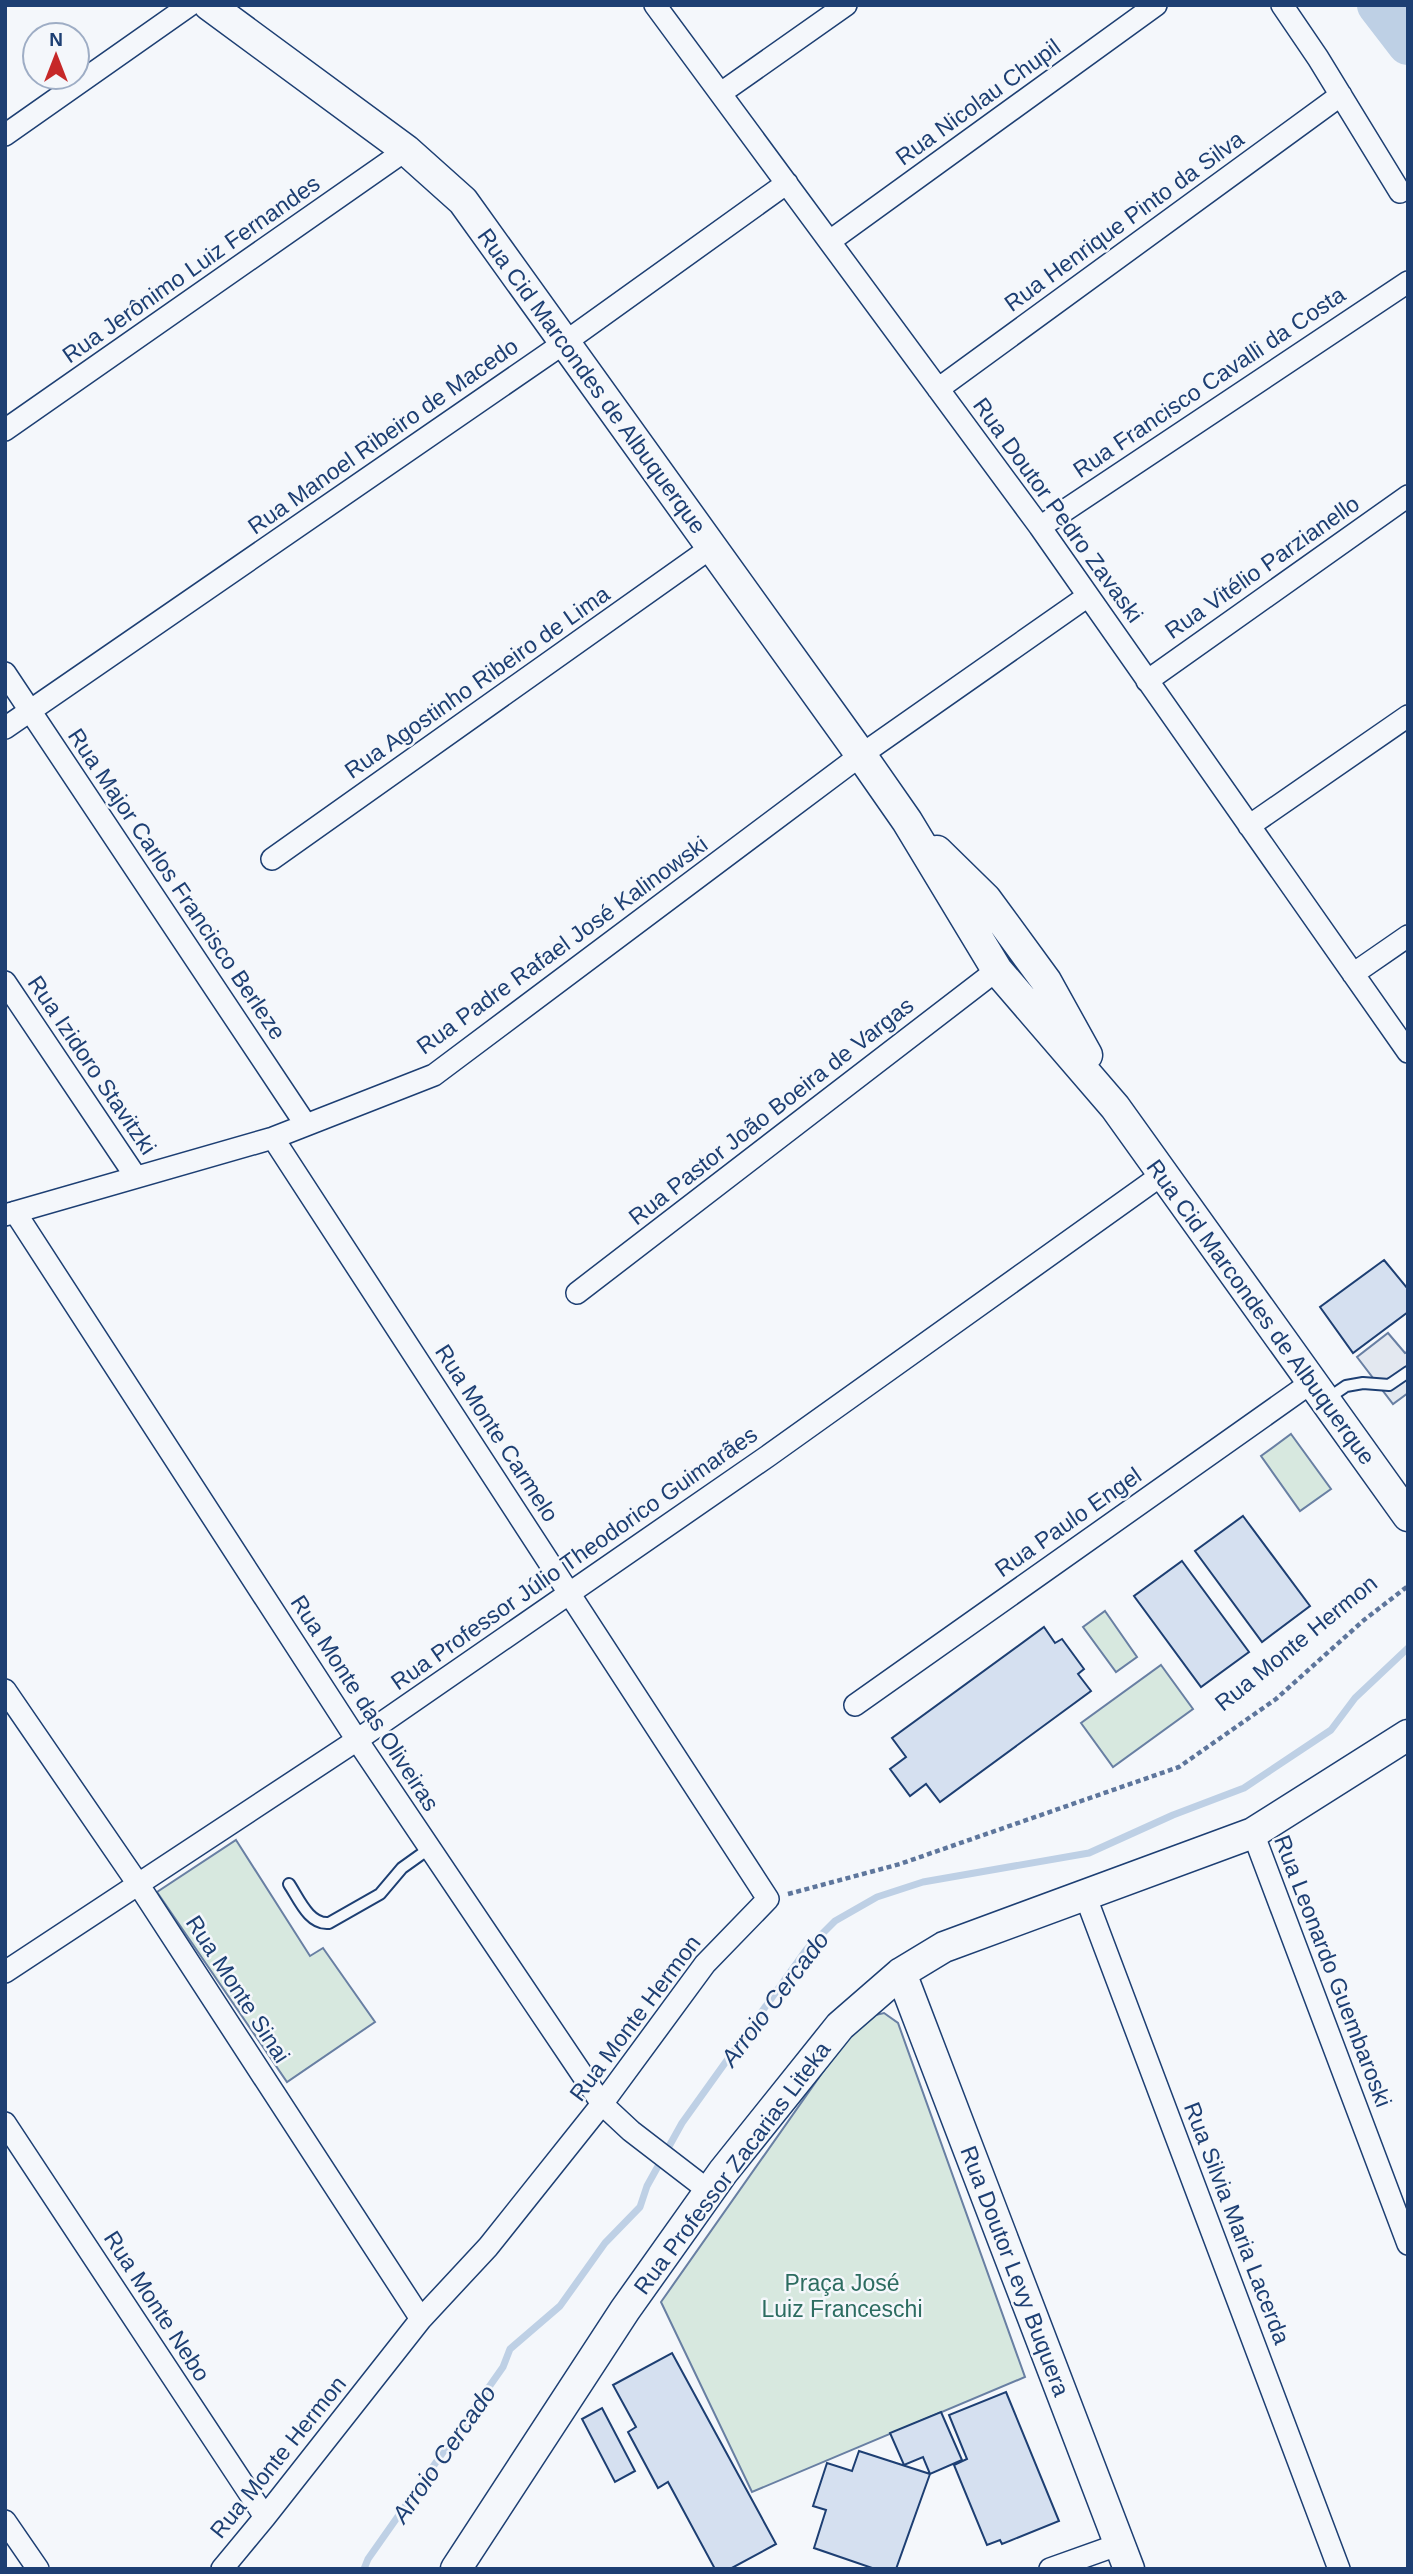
<svg xmlns="http://www.w3.org/2000/svg" width="1413" height="2574" font-family="Arial,sans-serif">
<style>
.green{fill:#d7e8df;stroke:#687fa3;stroke-width:2}
.parking{fill:#e3e8f0;stroke:#687fa3;stroke-width:2}
.lines{fill:none;stroke-linecap:round;stroke-linejoin:round}
.stream{stroke:#bed0e5;stroke-width:7}
.river{stroke:#bed0e5;stroke-width:42}
.building{fill:#d5e0f0;stroke:#1d3f73;stroke-width:2}
.lane-casing{stroke:#1d3f73;stroke-width:14}
.street-casing{stroke:#1d3f73;stroke-width:24}
.secondary-casing{stroke:#1d3f73;stroke-width:33}
.path{stroke:#5e769c;stroke-width:4.5;stroke-dasharray:5 3.5;stroke-linecap:butt}
.lane{stroke:#f4f7fb;stroke-width:10}
.street{stroke:#f4f7fb;stroke-width:21}
.secondary{stroke:#f4f7fb;stroke-width:30}
.labels{text-anchor:middle;stroke-width:5;stroke-linejoin:round;paint-order:stroke}
.street-label{font-size:23px;fill:#1d3f73;stroke:#f4f7fb}
.park-label{font-size:23px;fill:#2c6c60;stroke:#f4f7fb}
.water-label{font-size:24px;font-style:italic;fill:#1d3f73;stroke:#f4f7fb}
</style>
<rect width="100%" height="100%" fill="#f4f7fb"/>
<path class="green" d="M1291 1434 1331 1489 1300 1511 1261 1456Z
M1105 1611 1137 1657 1116 1672 1083 1627Z
M1161 1665 1193 1709 1113 1767 1081 1723Z
M236 1840 310 1956 323 1948 375 2022 287 2082 157 1892Z
M884 2013 898 2023 1025 2377 752 2492 661 2302 853 2029 867 2017Z"/>
<path class="parking" d="M1388 1333 1405 1353 1408 1352V1393L1393 1404 1357 1357Z"/>
<g class="lines">
<path class="stream" d="M364 2569 368 2559 503 2367 510 2349 560 2306 605 2243 640 2207 647 2186 682 2123 806 1950 835 1921 877 1897 923 1882 1089 1853 1173 1815 1244 1788 1331 1730 1355 1698 1408 1648"/>
<path class="river" d="M1378 5 1408 44"/>
</g>
<path class="building" d="M1384 1260 1408 1289V1312L1353 1353 1320 1307Z
M1243 1516 1310 1606 1262 1642 1195 1551Z
M1182 1561 1249 1652 1201 1687 1134 1596Z
M1044 1627 1055 1643 1062 1639 1084 1669 1078 1674 1091 1691 940 1802 926 1784 910 1796 890 1769 906 1757 892 1738Z
M672 2353 776 2544 730 2569H715L668 2482 658 2488 628 2432 636 2427 613 2385Z
M1006 2392 1059 2521 1002 2544 1000 2540 987 2545 954 2465 967 2459 949 2415Z
M602 2408 635 2471 615 2482 582 2419Z
M941 2412 962 2460 930 2474 923 2457 904 2465 890 2433Z
M859 2451 930 2474 896 2569H875L814 2548 826 2510 813 2506 827 2463 852 2471Z"/>
<g class="lines">
<g class="lane-casing">
<path id="lane" d="M1327 1399 1346 1386 1363 1383 1389 1385 1408 1372
M289 1884C299 1899 309 1925 329 1923L380 1894 402 1868 430 1848"/>
</g>
<g class="street-casing">
<path id="street" d="M655 5 1040 527 1408 1052
M1282 5 1318 58 1400 192
M721 93 846 5
M5 135 190 5
M830 241 1156 5
M938 389 1341 95
M5 430 406 150
M1040 527 1408 282
M5 673 306 1125
M1147 681 1408 496
M5 728 564 343 787 183
M1249 826 1408 716
M272 859 712 547
M1353 974 1408 936
M5 982 136 1177
M15 1212 357 1740 602 2104 631 2131 709 2191
M5 1215 273 1138 434 1075 861 755 1088 596
M577 1293 997 970
M5 1690 138 1884 421 2319
M855 1705 1312 1382
M1253 1833 1408 2244
M1085 1895 1339 2569
M5 1972 357 1740 768 1456 1163 1174
M5 2123 265 2517
M5 2521 38 2569
M222 2569 265 2517 421 2319 488 2247 602 2104 705 1964 768 1899 273 1138
M1050 2569 1120 2544"/>
</g>
<g class="secondary-casing">
<path id="secondary" d="M209 5 406 150 463 201 861 755 907 821 997 970 1115 1107 1408 1516
M937 851 986 899 1046 981 1087 1055
M901 1973 1129 2569
M456 2569 625 2310 723 2172 840 2026 901 1973 944 1947 1253 1833 1408 1735"/>
</g>
<path class="path" d="M788 1894 900 1864 1179 1767 1276 1699 1364 1620 1408 1586"/>
<use href="#lane" class="lane"/>
<use href="#street" class="street"/>
<use href="#secondary" class="secondary"/>
</g>
<g class="labels">
<g class="street-label">
<text transform="translate(978 102) rotate(-36)" y="8">Rua Nicolau Chupil</text>
<text transform="translate(1124 221) rotate(-36)" y="8">Rua Henrique Pinto da Silva</text>
<text transform="translate(191 269) rotate(-35)" y="8">Rua Jerônimo Luiz Fernandes</text>
<text transform="translate(592 381) rotate(54)" y="8">Rua Cid Marcondes de Albuquerque</text>
<text transform="translate(1209 382) rotate(-34)" y="8">Rua Francisco Cavalli da Costa</text>
<text transform="translate(383 436) rotate(-35)" y="8">Rua Manoel Ribeiro de Macedo</text>
<text transform="translate(1058 510) rotate(54)" y="8">Rua Doutor Pedro Zavaski</text>
<text transform="translate(1262 567) rotate(-35)" y="8">Rua Vitélio Parzianello</text>
<text transform="translate(477 682) rotate(-35)" y="8">Rua Agostinho Ribeiro de Lima</text>
<text transform="translate(177 884) rotate(56)" y="8">Rua Major Carlos Francisco Berleze</text>
<text transform="translate(562 945) rotate(-36)" y="8">Rua Padre Rafael José Kalinowski</text>
<text transform="translate(92 1065) rotate(56)" y="8">Rua Izidoro Stavitzki</text>
<text transform="translate(771 1111) rotate(-38)" y="8">Rua Pastor João Boeira de Vargas</text>
<text transform="translate(1261 1312) rotate(54)" y="8">Rua Cid Marcondes de Albuquerque</text>
<text transform="translate(497 1433) rotate(57)" y="8">Rua Monte Carmelo</text>
<text transform="translate(1068 1522) rotate(-35)" y="8">Rua Paulo Engel</text>
<text transform="translate(574 1558) rotate(-35)" y="8">Rua Professor Júlio Theodorico Guimarães</text>
<text transform="translate(1296 1643) rotate(-39)" y="8">Rua Monte Hermon</text>
<text transform="translate(365 1703) rotate(57)" y="8">Rua Monte das Oliveiras</text>
<text transform="translate(1333 1971) rotate(69)" y="8">Rua Leonardo Guembaroski</text>
<text transform="translate(238 1989) rotate(57)" y="8">Rua Monte Sinai</text>
<text transform="translate(635 2018) rotate(-53)" y="8">Rua Monte Hermon</text>
<text transform="translate(732 2168) rotate(-53)" y="8">Rua Professor Zacarias Liteka</text>
<text transform="translate(1237 2223) rotate(69)" y="8">Rua Silvia Maria Lacerda</text>
<text transform="translate(1015 2271) rotate(69)" y="8">Rua Doutor Levy Buquera</text>
<text transform="translate(157 2306) rotate(57)" y="8">Rua Monte Nebo</text>
<text transform="translate(278 2457) rotate(-51)" y="8">Rua Monte Hermon</text>
</g>
<g class="park-label">
<text x="842" y="2291">Praça José<tspan x="842" dy="26">Luiz Franceschi</tspan></text>
</g>
<g class="water-label">
<text transform="translate(775 1999) rotate(-53)" y="8">Arroio Cercado</text>
<text transform="translate(444 2454) rotate(-55)" y="8">Arroio Cercado</text>
</g>
</g>
<rect width="1413" height="2574" fill="none" stroke="#1d3f73" stroke-width="14"/>
<g transform="translate(56 56)"><circle r="33" fill="#f4f7fb" stroke="#9eadc5" stroke-width="2"/>
<path d="M0-5L12 26L0 18L-12 26Z" fill="#c62828"/>
<text y="-10" font-size="19" font-weight="bold" text-anchor="middle" fill="#1d3f73">N</text>
</g>
</svg>
